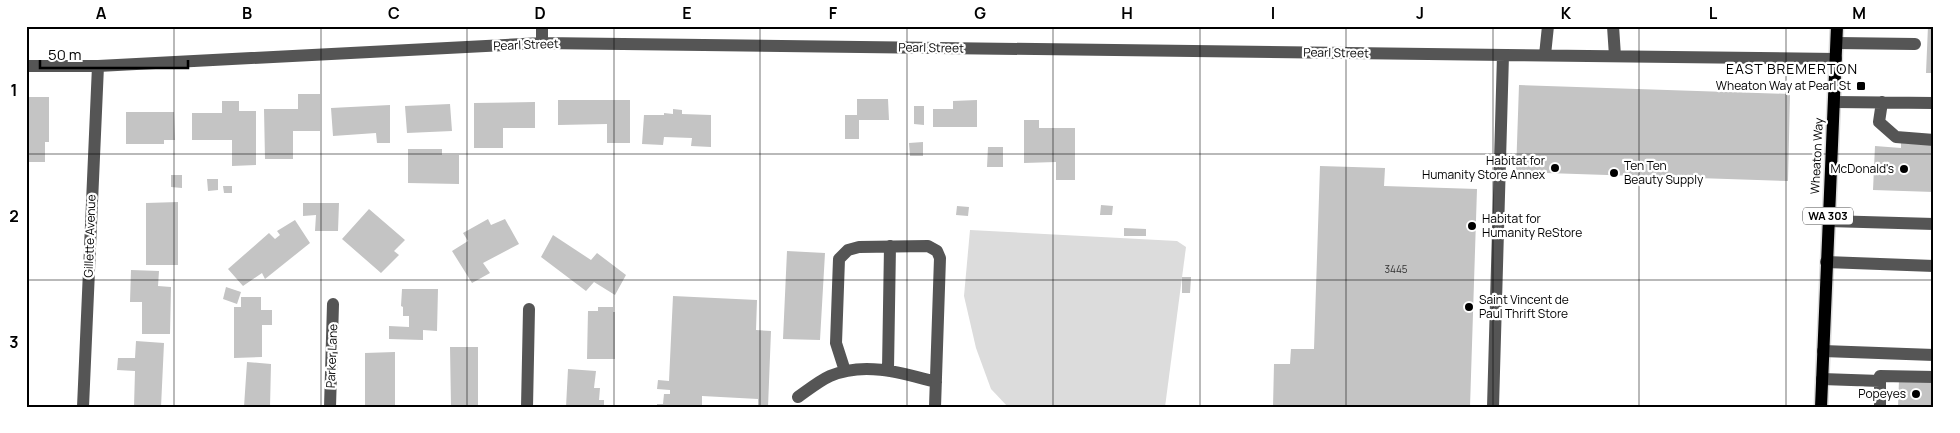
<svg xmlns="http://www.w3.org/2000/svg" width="1960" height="433" font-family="Manrope,sans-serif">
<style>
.green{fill:#dcdcdc}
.building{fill:#c4c4c4}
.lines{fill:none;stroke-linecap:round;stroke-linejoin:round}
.major-casing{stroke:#dbdbdb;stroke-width:15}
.minor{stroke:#555;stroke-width:12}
.major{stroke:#000;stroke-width:12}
.grid{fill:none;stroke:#000;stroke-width:1;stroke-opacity:0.55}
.poi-dot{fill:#000;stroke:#fff;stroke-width:2}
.labels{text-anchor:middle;stroke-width:4.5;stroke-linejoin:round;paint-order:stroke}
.number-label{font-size:10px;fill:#313131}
.shield{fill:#fff;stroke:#4c4c4c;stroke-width:1}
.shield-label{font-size:11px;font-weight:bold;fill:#000}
.street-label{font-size:12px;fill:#000;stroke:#fff}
.poi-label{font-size:12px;fill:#000;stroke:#fff;text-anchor:end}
.neighbourhood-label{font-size:14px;letter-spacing:1px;fill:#000;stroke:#fff}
.neatline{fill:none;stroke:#000;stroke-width:2}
.grid-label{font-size:16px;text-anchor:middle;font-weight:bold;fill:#000}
</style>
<rect width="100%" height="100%" fill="#fff"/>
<path class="green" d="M970 230 1177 241 1186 247 1165 407H1008L991 389 976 348 964 296Z"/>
<path class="building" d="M1928 26H1934V73H1926Z
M1519 85 1790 94 1788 181 1516 172Z
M298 94H320V131H293V159H265L264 109H298Z
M26 97H49V142H45V162H26Z
M857 99H888L889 120H859V139H845V115H857Z
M558 100H630V143H607V124L558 125Z
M977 100V127H933V109H953V101Z
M222 101H239V111H256V165L232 166V140H192V113H222Z
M535 102V128H503V148H474V103Z
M450 104 452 131 407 133 405 106Z
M390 105V143H377L376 133 333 136 331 108Z
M914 106H924V125L914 124Z
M673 109 682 110V114L711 115V147L691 146 692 138 664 137 663 145 642 144 644 115H664V113L673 114Z
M126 112H174L175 140H164V144H126Z
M1024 120H1039V128H1075V180H1056V162L1024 163Z
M923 142V156H910L909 143Z
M1901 143 1934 145V192L1873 190 1875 146 1901 148Z
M988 147H1003V167H987Z
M408 149H442V155H459V184L408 183Z
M1320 166 1385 168 1384 186 1477 189 1470 407H1273L1274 364H1290L1291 349H1314Z
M171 175H182V188L171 187Z
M207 179H218V190L208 191Z
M223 186H232V193H224Z
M178 202V265H146V203Z
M303 203H339L338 231H315L316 215 303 216Z
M1101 205 1113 206 1112 215H1100Z
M957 206 969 207 968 216 956 215Z
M369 209 405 240 394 251 399 255 381 273 342 239Z
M488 219 491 225 505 219 519 244 483 263 490 273 472 283 452 251 468 241 463 233Z
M295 220 310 243 265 279 262 273 243 286 228 269 269 233 275 239 280 235 277 231Z
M1124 228 1146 229V236H1124Z
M553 235 591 260 597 253 626 275 615 295 594 282 586 291 541 257Z
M787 251 825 253 820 340 783 339Z
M131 270 159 271 158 286 171 287 170 334H142V302H130Z
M1182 277H1191L1190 293H1182Z
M226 287 241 292 237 304 223 299Z
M402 289H438L437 331 423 330V340L389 339V326L409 327V316H403V307L401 306Z
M673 296 757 300 756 330 771 331 768 407H758V399L702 396V407H657V404H663L664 394H670V390L657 389 658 380 669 381Z
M241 297H261V310H272V325H262V357L234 358V307H241Z
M598 307H613V312H615V359H587L588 311H598Z
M136 341 164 343 161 407H134L135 371 117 370 118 358H135Z
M450 347H478V406H451Z
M395 352V407H365V353Z
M247 362 271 364 270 407H244Z
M568 369 596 371 594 388H600L599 400H604V407H566Z
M1899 380 1934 382V407H1898Z"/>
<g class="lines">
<g class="major-casing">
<path id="major" d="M1821 407 1837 26"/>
</g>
<path class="minor" d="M1613 26 1615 56
M542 43V26
M1837 43 1915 44
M1545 55 1548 26
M26 66H98L542 43 1836 59
M1834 102 1934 103
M1882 102 1879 122 1896 137 1934 140
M1828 221 1934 224
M1826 262 1934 266
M1823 351 1934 355
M888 369 890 246
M845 371 836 343 839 259 848 250 859 247 928 246 937 251 940 258 935 407
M1822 379 1880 381V407
M1880 381V376L1934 377
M798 397C808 390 819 381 830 376 864 361 903 373 936 382
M83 407 98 66
M330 407 333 304
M527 407 529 309
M1493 407 1503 55"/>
<use href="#major" class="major"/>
</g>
<path class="grid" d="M174 26V407M321 26V407M467 26V407M614 26V407M760 26V407M907 26V407M1053 26V407M1200 26V407M1346 26V407M1493 26V407M1639 26V407M1786 26V407M26 154H1934M26 280H1934"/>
<g class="poi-dot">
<rect x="1856" y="81" width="10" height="10" rx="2.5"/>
<circle cx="1555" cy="168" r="5"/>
<circle cx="1904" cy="169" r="5"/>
<circle cx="1614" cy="173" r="5"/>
<circle cx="1472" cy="226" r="5"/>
<circle cx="1469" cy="307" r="5"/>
<circle cx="1916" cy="394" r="5"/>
</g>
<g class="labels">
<g class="number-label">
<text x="1396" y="273">3445</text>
</g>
<rect class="shield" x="1803" y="207.5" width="50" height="17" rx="4"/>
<g class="shield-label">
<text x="1828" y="220">WA 303</text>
</g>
<g class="street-label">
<text transform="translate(526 45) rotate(-2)" y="4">Pearl Street</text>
<text transform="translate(931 48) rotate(1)" y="4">Pearl Street</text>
<text transform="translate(1336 53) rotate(1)" y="4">Pearl Street</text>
<text transform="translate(1817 156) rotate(-87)" y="4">Wheaton Way</text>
<text transform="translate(90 236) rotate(-88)" y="4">Gillette Avenue</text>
<text transform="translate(332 356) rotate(-88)" y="4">Parker Lane</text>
</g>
<g class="poi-label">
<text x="1851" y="90">Wheaton Way at Pearl St</text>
<text x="1545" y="165">Habitat for<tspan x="1545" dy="14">Humanity Store Annex</tspan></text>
<text x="1624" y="170" text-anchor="start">Ten Ten<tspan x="1624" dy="14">Beauty Supply</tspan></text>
<text x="1894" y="173">McDonald's</text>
<text x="1482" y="223" text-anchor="start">Habitat for<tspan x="1482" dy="14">Humanity ReStore</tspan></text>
<text x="1479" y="304" text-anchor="start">Saint Vincent de<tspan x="1479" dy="14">Paul Thrift Store</tspan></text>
<text x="1906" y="398">Popeyes</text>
</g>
<g class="neighbourhood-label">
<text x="1792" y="74">EAST BREMERTON</text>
</g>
</g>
<rect width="1960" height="433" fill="none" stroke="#ffffff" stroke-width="55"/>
<path d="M40 60v8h148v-8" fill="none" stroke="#000000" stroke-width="2.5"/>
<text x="48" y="60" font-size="15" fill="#000000" stroke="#ffffff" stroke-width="4" paint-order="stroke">50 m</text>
<rect x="28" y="28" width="1904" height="378" class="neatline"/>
<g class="grid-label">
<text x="101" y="19">A</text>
<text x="247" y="19">B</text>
<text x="394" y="19">C</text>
<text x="540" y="19">D</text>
<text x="687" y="19">E</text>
<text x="833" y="19">F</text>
<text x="980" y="19">G</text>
<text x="1127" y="19">H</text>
<text x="1273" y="19">I</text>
<text x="1420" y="19">J</text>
<text x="1566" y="19">K</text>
<text x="1713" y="19">L</text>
<text x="1859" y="19">M</text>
<text x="14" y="96">1</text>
<text x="14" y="222">2</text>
<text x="14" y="348">3</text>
</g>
</svg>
